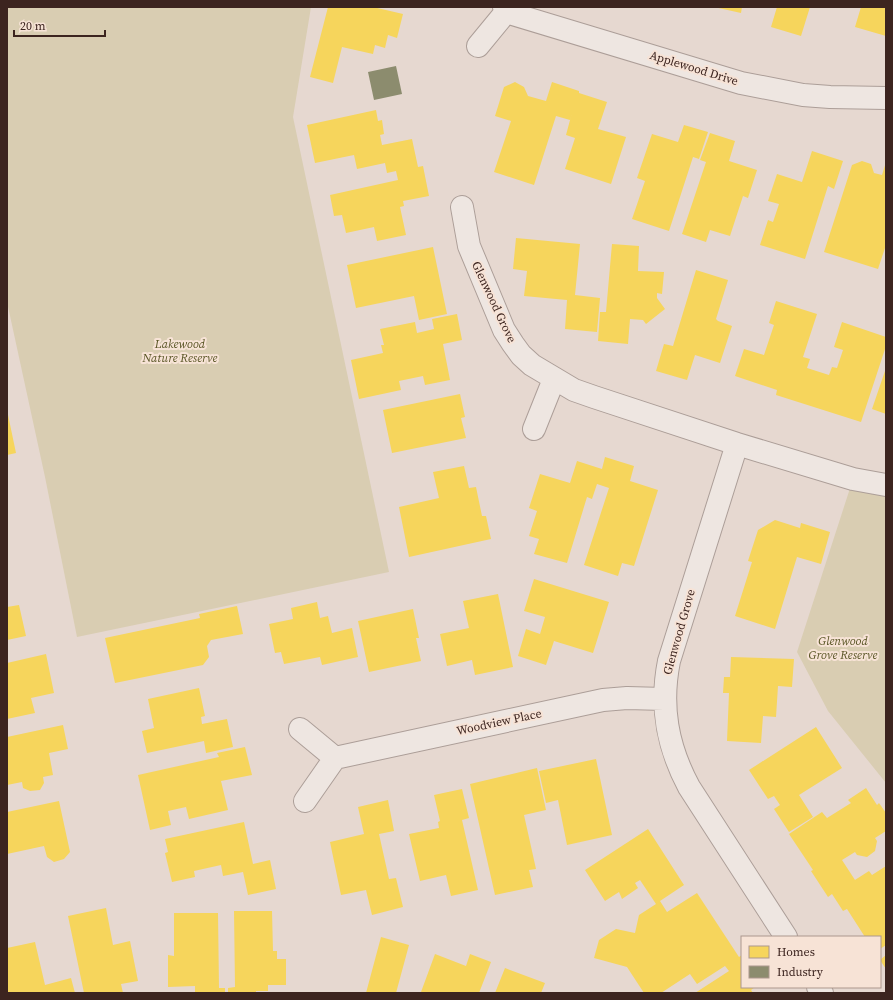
<svg xmlns="http://www.w3.org/2000/svg" width="893" height="1000" font-family="'Source Serif 4',serif">
<style>
.green{fill:#d9cdb2}
.homes{fill:#f6d55c}
.industry{fill:#8c8c6e}
.lines{fill:none;stroke-linecap:round;stroke-linejoin:round}
.street-casing{stroke:#ac9e98;stroke-width:24}
.street{stroke:#eee6e1;stroke-width:22}
.labels{text-anchor:middle;stroke-width:4;stroke-linejoin:round;paint-order:stroke}
.street-label{font-size:12px;fill:#3c241f;stroke:#f7e3d6}
.park-label{font-size:12px;font-style:italic;fill:#595525;stroke:#f7e3d6}
</style>
<rect width="100%" height="100%" fill="#e6d8d0"/>
<path class="green" d="M7 7H311L293 117 389 572 77 637 45 477 7 302Z
M853 479 886 485V783L828 711 797 652Z"/>
<path class="homes" d="M328 7H373L403 14 397 38 388 35 385 48 375 45 373 54 342 47 333 83 310 77Z
M714 7H742L741 13Z
M777 7H810L801 36 771 27Z
M861 7H886V36L855 27Z
M515 82 524 87 528 96 546 101 552 82 579 91V93L607 102 598 129 626 137 611 184 565 169 575 138 566 135 573 109 570 120 556 116 534 185 494 172 511 121 495 116 504 87Z
M376 110 378 121 382 120 384 134 380 135 382 145 412 139 418 167 423 166 429 196 403 201 404 206 400 207 406 235 377 241 374 227 346 233 342 215 334 216 330 195 398 180 396 171 387 173 385 163 357 169 354 155 315 163 307 125Z
M684 125 708 132 699 159 693 157 669 231 632 219 645 181 637 178 652 134 678 142Z
M710 133 735 141 729 161 757 170 748 198 743 196 730 236 710 230 706 242 682 234 706 162 700 160Z
M812 151 843 161 834 189 828 186 805 259 760 245 768 220 773 222 779 204 768 201 777 174 802 182Z
M862 161 871 164 874 173 882 175 886 162V245L878 269 824 252 852 165Z
M516 238 580 244 575 295 600 298 597 332 565 329 567 300 524 296 527 271 513 269Z
M612 244 639 246 638 271 664 272 662 294 657 293V298L665 309 646 324 643 320 630 319 628 344 598 341 600 312H606Z
M433 247 447 314 419 320 414 296 356 308 347 265Z
M696 270 728 280 716 319 718 321 732 326 720 363 695 355 687 380 656 371 664 344 673 346Z
M776 301 817 314 803 357 810 359 807 368 829 375 832 367 837 368 843 350 834 347 842 322 886 337V346L861 422 776 395 777 390 735 376 744 349 764 355 774 325 769 323Z
M457 314 462 340 443 344 450 380 425 385 423 376 399 381 401 390 359 399 351 360 383 353 381 345H384L380 329 415 322 417 333 434 329 432 319Z
M886 368V414L872 409Z
M460 394 465 417 461 418 466 438 392 453 383 410Z
M7 410 16 453 7 455Z
M605 457 634 466 630 481 658 490 634 566 622 563 618 576 584 565 609 488 597 484 592 499 587 497 567 563 534 554 539 539 529 536 537 511 529 508 540 474 570 483 577 461 602 469Z
M464 466 469 488 476 487 482 516H486L491 539 409 557 399 507 439 498 433 472Z
M775 520 800 528 801 523 830 532 821 564 797 557 775 629 735 616 752 562 748 561 758 530Z
M534 579 609 602 593 653 554 641 546 665 518 656 526 629 540 634 545 617 524 611Z
M498 594 513 667 475 675 472 660 447 666 440 634 469 628 463 601Z
M317 602 320 618 328 616 332 633 352 628 358 657 322 665 320 657 284 664 281 652 275 653 269 624 293 619 291 608Z
M19 605 26 636 7 640V607Z
M237 606 243 634 211 640 207 646 209 657 203 665 115 683 105 638 200 618 199 614Z
M413 609 419 638H416L421 661 369 672 358 621Z
M46 654 54 693 31 698 35 713 7 719V663Z
M731 657 794 659 792 687 778 686 776 717 763 716 761 743 727 741 729 693H723L724 677H730Z
M199 688 205 716 201 717 202 724 227 719 233 747 206 753 204 741 147 753 142 731 154 728 148 699Z
M63 725 68 749 49 753 53 775 43 777 44 783 40 790 30 791 23 788 22 782 7 785V737Z
M816 727 842 768 799 795 813 817 789 832 774 809 780 805 774 796 768 799 749 770Z
M245 747 252 775 221 781 228 810 189 819 186 807 168 811 171 825 150 830 138 775 219 757 217 753Z
M596 759 612 835 567 845 558 800 546 803 539 771Z
M537 768 546 810 524 815 536 869 529 870 533 887 495 895 470 784Z
M866 788 877 805 879 803 886 813V831L875 838 877 841 875 851 867 857 857 855 855 852 842 860 855 880 847 885 869 871 872 875 886 866V945L880 949V937H865L847 909 843 911 832 894 828 897 811 871 813 870 789 834 822 812 827 818 851 803 848 800Z
M462 789 469 818 462 820 478 890 451 896 446 875 420 881 409 834 439 828 438 822 440 821 434 795Z
M388 800 394 831 379 834 389 879 396 878 403 907 372 915 366 890 341 895 330 842 364 834 358 807Z
M59 801 70 852 64 859 54 862 47 857 44 846 7 854V812Z
M244 822 253 864 270 860 276 889 248 895 243 872 223 876 221 865 194 871 195 877 172 882 165 853 168 852 165 839Z
M648 829 684 885 660 901 667 912 697 893 739 957 742 955V987H755L751 990 753 993H695L729 971 725 966 697 984 690 974 661 993H644L627 967 594 958 599 940 616 929 635 933 639 915 656 904 640 880 635 883 638 888 622 899 619 892 605 901 585 870Z
M106 908 113 945 130 941 138 981 121 984 123 993H84L68 916Z
M234 911H272L273 951H277V959H286V985H268V991H256V993H228V988L235 987Z
M174 913H218L219 988H225V993H195V986L168 987V955L174 956Z
M381 937 409 945 396 993H366Z
M35 942 45 985 71 978 75 993H7V948Z
M435 954 466 966 470 954 491 962 479 993H424L421 992Z
M886 955V969L880 960Z
M505 968 545 983 541 993H495Z"/>
<path class="industry" d="M396 66 402 94 374 100 368 72Z"/>
<g class="lines">
<g class="street-casing">
<path id="street" d="M506 12 741 83 803 95 830 97 886 98
M478 46 506 12 504 7
M462 207 469 246 504 330 513 344 521 355 532 365 574 390 594 397 737 444 853 479 886 485
M534 429 554 379
M737 444 669 661C660 706 667 746 689 787L786 937
M300 729 335 758
M305 801 335 758 603 700 627 698 664 699
M818 987 822 993"/>
</g>
<use href="#street" class="street"/>
</g>
<g class="labels">
<g class="street-label">
<text transform="translate(694 68) rotate(17)" y="4">Applewood Drive</text>
<text transform="translate(494 302) rotate(65)" y="4">Glenwood Grove</text>
<text transform="translate(679 632) rotate(-74)" y="4">Glenwood Grove</text>
<text transform="translate(499 722) rotate(-12)" y="4">Woodview Place</text>
</g>
<g class="park-label">
<text x="180" y="348">Lakewood<tspan x="180" dy="14">Nature Reserve</tspan></text>
<text x="843" y="645">Glenwood<tspan x="843" dy="14">Grove Reserve</tspan></text>
</g>
</g>
<rect width="893" height="1000" fill="none" stroke="#3c241f" stroke-width="16"/>
<rect x="741" y="936" width="140" height="52" fill="#f7e3d6" stroke="#ac978d"/>
<rect x="749" y="946" width="20" height="12" fill="#f6d55c" stroke="#ac978d"/>
<text x="777" y="956" font-size="12" fill="#3c241f">Homes</text>
<rect x="749" y="966" width="20" height="12" fill="#8c8c6e" stroke="#ac978d"/>
<text x="777" y="976" font-size="12" fill="#3c241f">Industry</text>
<path d="M14 30v6h91v-6" fill="none" stroke="#3c241f" stroke-width="2"/>
<text x="20" y="30" font-size="12" fill="#3c241f" stroke="#f7e3d6" stroke-width="3" paint-order="stroke">20 m</text>
</svg>
